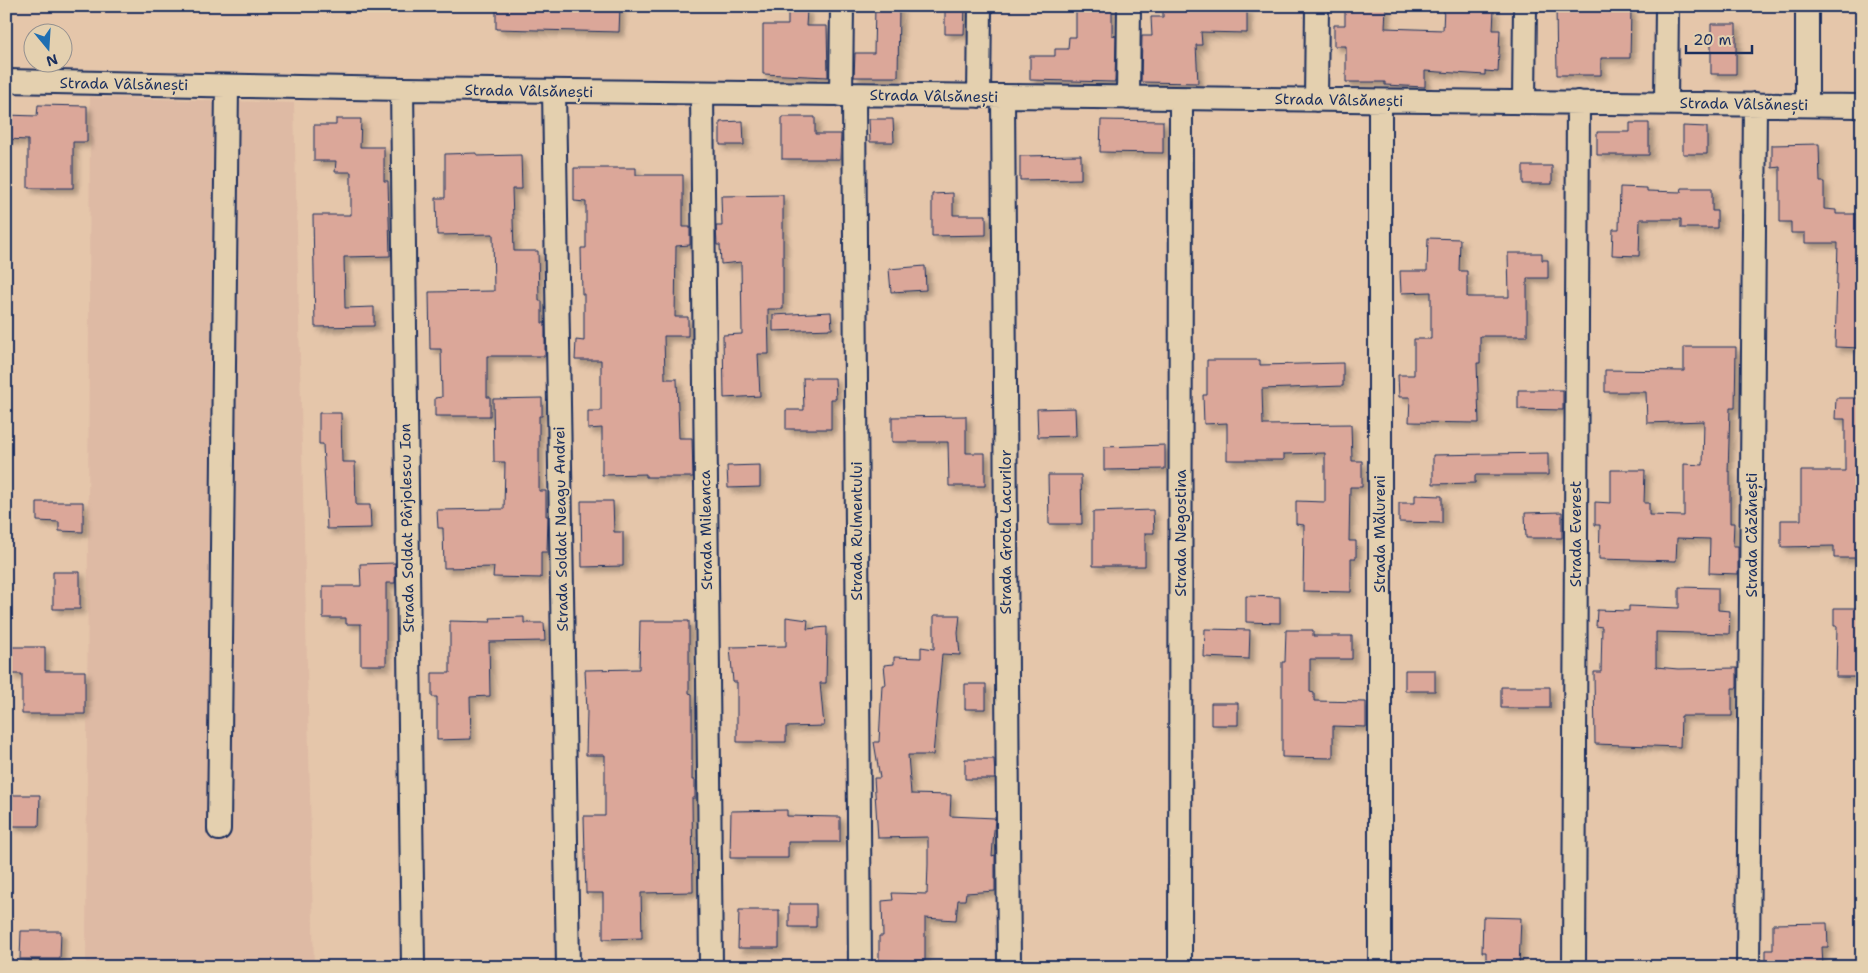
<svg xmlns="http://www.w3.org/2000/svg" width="1868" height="973" font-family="'Shantell Sans',sans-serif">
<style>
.built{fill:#debaa4}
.building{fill:#dba799;stroke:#1b2f5e;filter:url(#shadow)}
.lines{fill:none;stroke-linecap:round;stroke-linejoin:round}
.minor-casing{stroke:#1b2f5e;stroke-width:26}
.minor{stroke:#e4d0af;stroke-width:22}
.labels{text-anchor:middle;stroke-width:4;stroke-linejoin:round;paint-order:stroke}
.street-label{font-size:15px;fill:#1b2f5e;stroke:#e4d0af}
</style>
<defs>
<filter id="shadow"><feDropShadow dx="4.5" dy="4.5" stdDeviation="2.5" flood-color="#0004"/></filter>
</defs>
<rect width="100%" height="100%" fill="#e5c6aa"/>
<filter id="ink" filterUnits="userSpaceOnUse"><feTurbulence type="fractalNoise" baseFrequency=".02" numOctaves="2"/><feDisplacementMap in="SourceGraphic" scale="10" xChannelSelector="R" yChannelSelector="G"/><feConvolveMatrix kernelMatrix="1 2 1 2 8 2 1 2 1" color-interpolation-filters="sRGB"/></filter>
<g filter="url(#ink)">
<path class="built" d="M90 97 294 103 314 967H86Z"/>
<path class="building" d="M496 6H620L619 32 496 29Z
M875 6H899L898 77H854L855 53H874Z
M945 6H965L964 34H945Z
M1163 6H1232V9H1247V33L1201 32 1202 45H1196L1198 83 1141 82 1142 36H1152L1151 17H1163Z
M1345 6H1386L1385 28 1443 30 1444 6H1461V10H1494L1493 30H1500L1498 72 1485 71V75L1425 71V87L1385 85V82H1346V46H1334V25H1345Z
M1556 6H1605V9H1631L1630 58H1601V75H1557Z
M1076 7H1112V35L1116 36 1115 82 1030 80V56H1055V49H1068L1069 37H1076Z
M788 10H807L806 26H827L828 77 763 74V25H788Z
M1711 24H1736V74H1711Z
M38 105 87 106V142H73V188H28V140L6 139V115L37 116Z
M782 117H815V134H841L840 159H782Z
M336 119H361L360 147H384V181H388L390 256 344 257 345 308 374 307V326L315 327 313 215H351V172H335L336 161H314V125H336Z
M869 119H893L894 142H870Z
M1101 120 1163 121V153L1100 152Z
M743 121 744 145H720V122Z
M1630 123H1649V155H1597V132H1630Z
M1683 126 1707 127V154H1683Z
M1819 144 1820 182H1824V209L1836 210V214H1862V348L1835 347 1838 243H1805V233H1791V222H1780V167L1772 168V145Z
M477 153V156L521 155 522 189H512L514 251H538L539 301H542V323H545V356H487V397H490V416H435V398L442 397 441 349H430L429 292 494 291 493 234 437 235 436 198H445V154Z
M1081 155V179L1020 180V156Z
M1523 166H1552V184H1523Z
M574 168H636V175H683V227H690V245L676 246 675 317H688V336H664L665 379H677L679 438H692L693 477H646V474L602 475V428L588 429V411H601V360H575L576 340 584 341V294H582L581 248H586V202L574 201Z
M1620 187 1647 188V191L1681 192 1682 188H1712V211H1717V228H1681V219H1640L1639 256 1612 255 1613 229H1619Z
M953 193V215H986V235L932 236V194Z
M783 195V309H768L769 354H758L760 396 724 398 723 335 742 334 741 262 721 264 720 245H717L716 226H722L721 196Z
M1428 238 1460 239 1459 271H1467V297H1509L1508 253H1542V260H1548V278H1527V336H1480V363H1477L1479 423 1409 422 1410 397H1399L1398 375H1414V339H1431V292L1401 293 1400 271H1427Z
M925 266 926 290 891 292 889 269Z
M831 312 832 329 773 331V315Z
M1684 347H1736L1735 408H1730L1728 472H1730V523H1734L1733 546H1738V574L1709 573 1710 539 1677 538 1676 561 1599 559 1600 525H1595V502L1611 503V470H1645L1644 503H1649V515L1684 516V464L1703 465 1704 421 1647 423 1646 392H1605V370L1684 371Z
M1207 360H1260V365L1343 363V386L1262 389 1263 425 1351 424 1352 461H1362V487H1350L1349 541H1356V558H1351V592L1303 591 1304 525 1296 524V501L1325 502V453L1284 454V460H1227V423L1204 424 1203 395H1207Z
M803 378H835L836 399H831V429H786V410H804Z
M1518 390H1563V410L1518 409Z
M542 398V416H539V491H546V516H548L547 552H541V578L493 577 494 567 444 568 443 528H438L437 510 504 509 505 462H494L493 399Z
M1836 398H1862V558H1834V546L1781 547V520H1801V471H1845V419H1835Z
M1075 408 1076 436 1038 437 1037 409Z
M319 413H341L342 462H355L356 505H370L371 528 327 529 323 444H319Z
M966 416V453H985V486H949L948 442H892V417Z
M1165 445V469L1104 470V447Z
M1548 453V475H1475V483L1433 484V455Z
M760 465V487L728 488 727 466Z
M1048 475H1081L1082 524H1049Z
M1415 495 1442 496V523L1399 522V503H1415Z
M581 501H613L614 532H623V566L582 567Z
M37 502H83V532L59 531V522L37 521Z
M1153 510 1154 533H1145V566H1093V512Z
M1562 512V538H1526L1525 513Z
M395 563V583H386V665H361V624H346V618H323V586H361L360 564Z
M53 572H80V609H53Z
M1679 587 1718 588V610L1730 611 1729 634 1656 632V667L1678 669 1737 668V688H1732V716H1681L1680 747 1595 744 1594 672H1601L1602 627 1596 626 1597 610 1629 611V606L1679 608Z
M1246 596 1280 597V623L1246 622Z
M1834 608H1862V627H1859V677H1836L1837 626H1834Z
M934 615H960L958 633 960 655 942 654 933 755H908L911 794 951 795 950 816 995 818 992 856 995 855V891L966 893 965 900H958L956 920 925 918V961L879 960V936H883L882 901 893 900 892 893 927 894 928 864V837L878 838 874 778H880L874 742H879L882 685H886L884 665 894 664V657L921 658V647L934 649Z
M524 617V623H544L545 641 489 642 490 696 470 697 471 739 437 740V697H432V673H450V621L491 622 490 618Z
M786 617 808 620 807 629 827 627 826 683H820L824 726 786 727V742H737V682H733L730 647 786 646Z
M640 621H689V693L692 694V780H695V798H692L693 892 641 893 642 938 603 939V893H586L584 816H605V755H586L587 711 585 670 639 669Z
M1205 629 1250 630 1249 659 1204 657Z
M1286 630H1313V636H1352V659H1310V692L1314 693V701L1366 702V727L1333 726V758L1282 757V662H1285Z
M11 647H45V671H85V714H22V674H11Z
M1405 670H1435V691H1405Z
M965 684H986V709H965Z
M1501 687H1550V708H1501Z
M1211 703H1238V725H1211Z
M965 759H994L995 779H965Z
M12 795H40L39 826H11Z
M787 810V816L840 817V842H788V858H730L731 811Z
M789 904H816V927H789Z
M739 910H779V948H738Z
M1483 917 1521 918 1519 967H1486V952H1482Z
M1827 923 1828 947H1822L1823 967H1766V950H1773V924Z
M21 931H61L60 959H20Z"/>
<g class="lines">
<g class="minor-casing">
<path id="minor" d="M6 81 402 89 1862 106
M402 89 413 967
M554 91 568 967
M702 93 711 967
M841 95 842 6
M854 95 860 967
M979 96 980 6
M1003 97 1009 967
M1128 98 1129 6
M1316 100 1317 6
M1380 101V967
M1524 102 1525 6
M1666 102 1667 6
M1807 105V6
M219 829 227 86
M1180 967 1181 99
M1574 967 1578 102
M1748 967 1755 104"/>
</g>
<use href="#minor" class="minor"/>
</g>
</g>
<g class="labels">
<g class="street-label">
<text transform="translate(124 84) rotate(1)" y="5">Strada Vâlsănești</text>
<text transform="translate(529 91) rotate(1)" y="5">Strada Vâlsănești</text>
<text transform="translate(934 96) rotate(1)" y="5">Strada Vâlsănești</text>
<text transform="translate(1339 100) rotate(1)" y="5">Strada Vâlsănești</text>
<text transform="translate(1744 104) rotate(1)" y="5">Strada Vâlsănești</text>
<text transform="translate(407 528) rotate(-91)" y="5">Strada Soldat Pârjolescu Ion</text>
<text transform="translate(561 529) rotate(-91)" y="5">Strada Soldat Neagu Andrei</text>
<text transform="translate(706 530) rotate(-91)" y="5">Strada Mileanca</text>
<text transform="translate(857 531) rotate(-90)" y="5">Strada Rulmentului</text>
<text transform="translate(1006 532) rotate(-90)" y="5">Strada Grota Lacurilor</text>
<text transform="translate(1181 533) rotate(-90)" y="5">Strada Negostina</text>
<text transform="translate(1380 534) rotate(-90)" y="5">Strada Mălureni</text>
<text transform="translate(1576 534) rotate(-90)" y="5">Strada Everest</text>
<text transform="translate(1752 535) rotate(-90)" y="5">Strada Căzănești</text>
</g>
</g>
<rect width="1868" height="973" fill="none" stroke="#e4d0af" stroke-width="25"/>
<rect x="12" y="12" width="1843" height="948" fill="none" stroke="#1b2f5e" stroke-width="2" filter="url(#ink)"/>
<g transform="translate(48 48) rotate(162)"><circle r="24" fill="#e4d0af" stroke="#94908f"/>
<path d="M0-4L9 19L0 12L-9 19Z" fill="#1f6fb2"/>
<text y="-8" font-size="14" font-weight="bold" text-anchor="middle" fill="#1b2f5e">N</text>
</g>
<path d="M1686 45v8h66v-8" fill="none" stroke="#1b2f5e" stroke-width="2.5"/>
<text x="1693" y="45" font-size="15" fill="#1b2f5e" stroke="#e4d0af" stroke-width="4" paint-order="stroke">20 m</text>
</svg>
